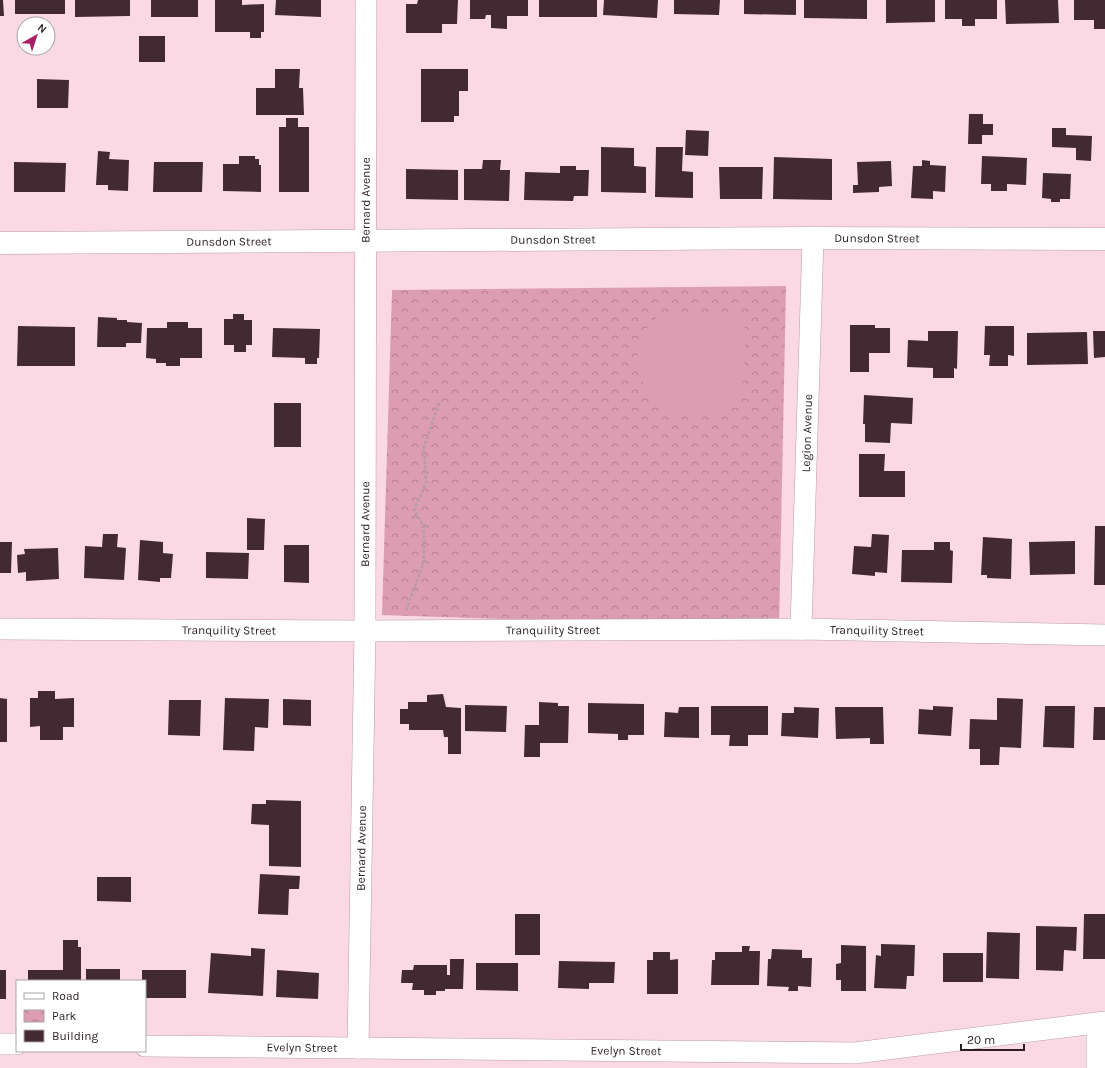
<svg xmlns="http://www.w3.org/2000/svg" width="1105" height="1068" font-family="Karla,sans-serif">
<style>
.park{fill:url(#park-crowns)}
.pitch{fill:#dc9db2}
.building{fill:#432a32}
.lines{fill:none;stroke-linecap:round;stroke-linejoin:round}
.street-casing{stroke:#bb9ba5;stroke-width:22}
.secondary-casing{stroke:#bb9ba5;stroke-width:23}
.path{stroke:#b69ba4;stroke-width:2.5;stroke-dasharray:3 2;stroke-linecap:butt}
.street{stroke:#fff;stroke-width:21}
.secondary{stroke:#fff;stroke-width:22}
.labels{text-anchor:middle;stroke-width:4;stroke-linejoin:round;paint-order:stroke}
.street-label{font-size:12px;fill:#291d21;stroke:#fff}
</style>
<defs>
<pattern id="park-crowns" width="20" height="18" patternUnits="userSpaceOnUse"><rect width="20" height="18" fill="#dc9db2"/><path d="M2 6a3 3 0 1 1 6 0M12 15a3 3 0 1 1 6 0" fill="none" stroke="#b27f90"/></pattern>
</defs>
<rect width="100%" height="100%" fill="#fbd9e4"/>
<path class="park" d="M786 286 779 628 382 615 392 290Z"/>
<path class="pitch" d="M668 312 736 313 746 330 742 394 719 414 692 417 667 410 647 392 636 367 639 344 651 321Z"/>
<path class="building" d="M0 0H3L4 16H0Z
M15 0H65V14H15Z
M75 0H130V16L75 17Z
M151 0H198V17H151Z
M215 0H242V5L264 4V32H261V38H250V32H215Z
M276 0H321V17L275 15Z
M418 0H458L457 24H442V33H406V4H417Z
M470 0H528V16H507V29L491 28V15H486L485 19H470Z
M539 0H597V17H539Z
M604 0H658L657 18 603 15Z
M674 0H720L719 15 674 14Z
M744 0H796V15L744 14Z
M804 0H867V19L804 18Z
M886 0H935V22L886 23Z
M945 0H997V19H975V26H962V19H945Z
M1005 0H1058L1059 23 1006 24Z
M1074 0H1105V29H1094V20H1074Z
M139 36H165V62H139Z
M275 69H300L299 88H303L304 115H256V88H275Z
M421 69H468V91H459V116H454V122H421Z
M37 79 69 80 68 108H37Z
M969 114H983V124H993V135H982V144H968Z
M286 118H298V127H309V192H279V127H286Z
M1052 128H1066V135L1092 136 1091 161 1076 160V148L1052 147Z
M686 130 709 131 708 156 685 155Z
M601 147 634 148V166L646 167V193L601 192Z
M656 147H683L682 171 693 172V198L655 197Z
M98 151 110 152 109 159 129 160 128 191 108 190V185H96Z
M239 156H255V159H259V165H261V192L223 191V164H239Z
M982 156 1027 158 1026 185 1007 184V191H991V184H981Z
M774 157 832 159V200L773 199Z
M483 160H501L500 170H510L509 201 464 200V169H482Z
M922 160 930 161V165L946 166 945 192 933 191V199L911 198 913 166H922Z
M891 161 892 186 879 187V192L853 193V185H858L857 162Z
M14 162 66 163 65 192H14Z
M154 162H203L202 192H153Z
M560 166H576V170H589L588 196H574L573 201 524 200 525 172 560 173Z
M719 167H763L762 199H720Z
M406 169 458 170V200L406 199Z
M1043 173 1071 174 1070 199H1060V202H1051V199L1042 198Z
M233 314H244V320H252V345H246V352H234V345H224V319H233Z
M98 317 117 318V320H127V322L142 323 141 343H126V347H97Z
M167 322H188V328H202V358H180V366H166V363H156V359L146 358 147 328H167Z
M850 325H875V328H890V353H869V372H850Z
M18 326 75 327V366H17Z
M985 326H1014V356L1008 355V366H989L990 355H984Z
M273 328 320 329 319 358H317V364H305V358L272 357Z
M928 331H958L957 369 954 368V378H933V368L907 367 908 340 928 341Z
M1093 331H1105V357L1094 358Z
M1087 332 1088 364 1027 365V333Z
M864 395 913 398 912 424 891 423 890 443 865 442V424H863Z
M274 403H301V447H274Z
M859 454H885L884 471H905V497H859Z
M247 518 265 519 264 550H247Z
M1095 526H1105V585H1094Z
M103 534H118L117 547 126 548 124 580 84 578 85 546 102 547Z
M872 534 889 535 887 573 875 572V576L852 574 854 546 871 547Z
M983 537 1012 539 1011 579 987 578V575H981Z
M140 540 163 542V553L173 554 171 578H160V582L138 580Z
M1075 541V574L1030 575 1029 542Z
M0 542H12L11 573H0Z
M934 542H950V550L953 551 952 583 901 582 902 550H934Z
M284 545H309V583L284 582Z
M58 548 59 579 26 581V572L18 573 17 555 25 554 24 549Z
M206 552 249 553 248 579 206 578Z
M38 691H55V699L74 698V727H63V740H40V726L30 727V698H38Z
M443 694 446 707 461 708V754H448V737H444L443 730H409V724H400V709H408V702H427V695Z
M0 698 7 699V742H0Z
M225 698 269 699 268 728 255 727 254 751 223 750Z
M997 698 1023 699 1021 748 1000 747 999 765H980V749H969L970 719 997 720Z
M283 699 311 700V726L283 725Z
M169 700H201L200 736 168 735Z
M539 702 558 703V706H569L568 743H540V757H524L525 725H539Z
M588 703 644 704V735H628V740H618V734L588 733Z
M465 705 507 706 506 732 465 731Z
M711 706H768V735H748V746H729L730 735H711Z
M933 706 953 707 951 736 918 734 919 709 933 710Z
M1045 706H1075L1074 748 1043 747Z
M679 707H699V738L664 737 665 712 678 713Z
M794 707 819 708 818 738 781 736 782 713H794Z
M835 707H883L884 744H870V738L836 739Z
M1094 707H1105V740H1093Z
M266 800 301 801V867L269 866V825L251 824 252 804H266Z
M260 874 300 876 299 889H289L288 915 258 914Z
M97 877H131V902L97 901Z
M515 914H540V955H515Z
M1084 914H1105V959H1083Z
M1036 926 1077 927 1076 951 1064 950 1063 971 1036 970Z
M987 932 1020 933 1019 979 986 978Z
M63 940H78V947H81V981H28V970H63Z
M881 944 915 945 914 976H907L906 989 874 988 876 955 881 956Z
M841 945 866 946V991H841V980H836V964L841 963Z
M742 946H750L749 951H760L759 985H711L712 960H715V952H742Z
M251 948 265 949 263 996 208 993 211 953 251 956Z
M772 949 802 950V958H812L811 987 798 986V991H788L789 987 767 986 768 959H771Z
M653 952H670V960L678 959V994H647V960H653Z
M943 953H983V982H943Z
M450 959H464L463 989H445V991H436V995H424V990H412L413 983H401L402 970H413L414 965H447V975H450Z
M559 961 615 962 614 983H589V989L558 988Z
M476 963H518V991L476 990Z
M86 969H120V981H86Z
M0 970H6V999H0Z
M142 970H186V998H145V981H142Z
M277 970 319 973 318 999 276 997Z"/>
<g class="lines">
<g class="street-casing">
<g id="street">
<path id="s1" d="M0 629 365 631 801 629 1105 635"/>
<path id="s2" d="M801 629 813 238"/>
<path d="M1097 1024V1068"/>
<path d="M0 1044H17"/>
<path id="s3" d="M145 1046 855 1053 1105 1022"/>
<path id="s4" d="M358 1048 365 631 366 0"/>
</g>
</g>
<g class="secondary-casing">
<g id="secondary">
<path id="s5" d="M0 243 813 238 1105 239"/>
</g>
</g>
<path class="path" d="M406 610 424 562V527L414 510 426 483 424 447 439 403"/>
<use href="#street" class="street"/>
<use href="#secondary" class="secondary"/>
</g>
<g class="labels">
<g class="street-label">
<text dy="4" stroke="none"><textPath href="#s4" startOffset="848">Bernard Avenue</textPath></text>
<text dy="4" stroke="none"><textPath href="#s5" startOffset="877">Dunsdon Street</textPath></text>
<text dy="4" stroke="none"><textPath href="#s5" startOffset="553">Dunsdon Street</textPath></text>
<text dy="4" stroke="none"><textPath href="#s5" startOffset="229">Dunsdon Street</textPath></text>
<text dy="4" stroke="none"><textPath href="#s2" startOffset="196">Legion Avenue</textPath></text>
<text dy="4" stroke="none"><textPath href="#s4" startOffset="524">Bernard Avenue</textPath></text>
<text dy="4" stroke="none"><textPath href="#s1" startOffset="553">Tranquility Street</textPath></text>
<text dy="4" stroke="none"><textPath href="#s1" startOffset="877">Tranquility Street</textPath></text>
<text dy="4" stroke="none"><textPath href="#s1" startOffset="229">Tranquility Street</textPath></text>
<text dy="4" stroke="none"><textPath href="#s4" startOffset="200">Bernard Avenue</textPath></text>
<text dy="4" stroke="none"><textPath href="#s3" startOffset="157">Evelyn Street</textPath></text>
<text dy="4" stroke="none"><textPath href="#s3" startOffset="481">Evelyn Street</textPath></text>
</g>
</g>
<rect x="16" y="980" width="130" height="72" fill="#ffffff" stroke="#a9a5a6"/>
<rect x="24" y="993" width="20" height="6" fill="#ffffff" stroke="#a9a5a6"/>
<text x="52" y="1000" font-size="12" fill="#291d21">Road</text>
<rect x="24" y="1010" width="20" height="12" fill="url(#park-crowns)" stroke="#a9a5a6"/>
<text x="52" y="1020" font-size="12" fill="#291d21">Park</text>
<rect x="24" y="1030" width="20" height="12" fill="#432a32" stroke="#a9a5a6"/>
<text x="52" y="1040" font-size="12" fill="#291d21">Building</text>
<g transform="translate(36 36) rotate(39)"><circle r="19" fill="#ffffff" stroke="#a9a5a6"/>
<path d="M0-3L7 15L0 10L-7 15Z" fill="#a91f62"/>
<text y="-6" font-size="11" font-weight="bold" text-anchor="middle" fill="#291d21">N</text>
</g>
<path d="M961 1044v6h63v-6" fill="none" stroke="#291d21" stroke-width="2"/>
<text x="967" y="1044" font-size="12" fill="#291d21" stroke="#ffffff" stroke-width="3" paint-order="stroke">20 m</text>
</svg>
